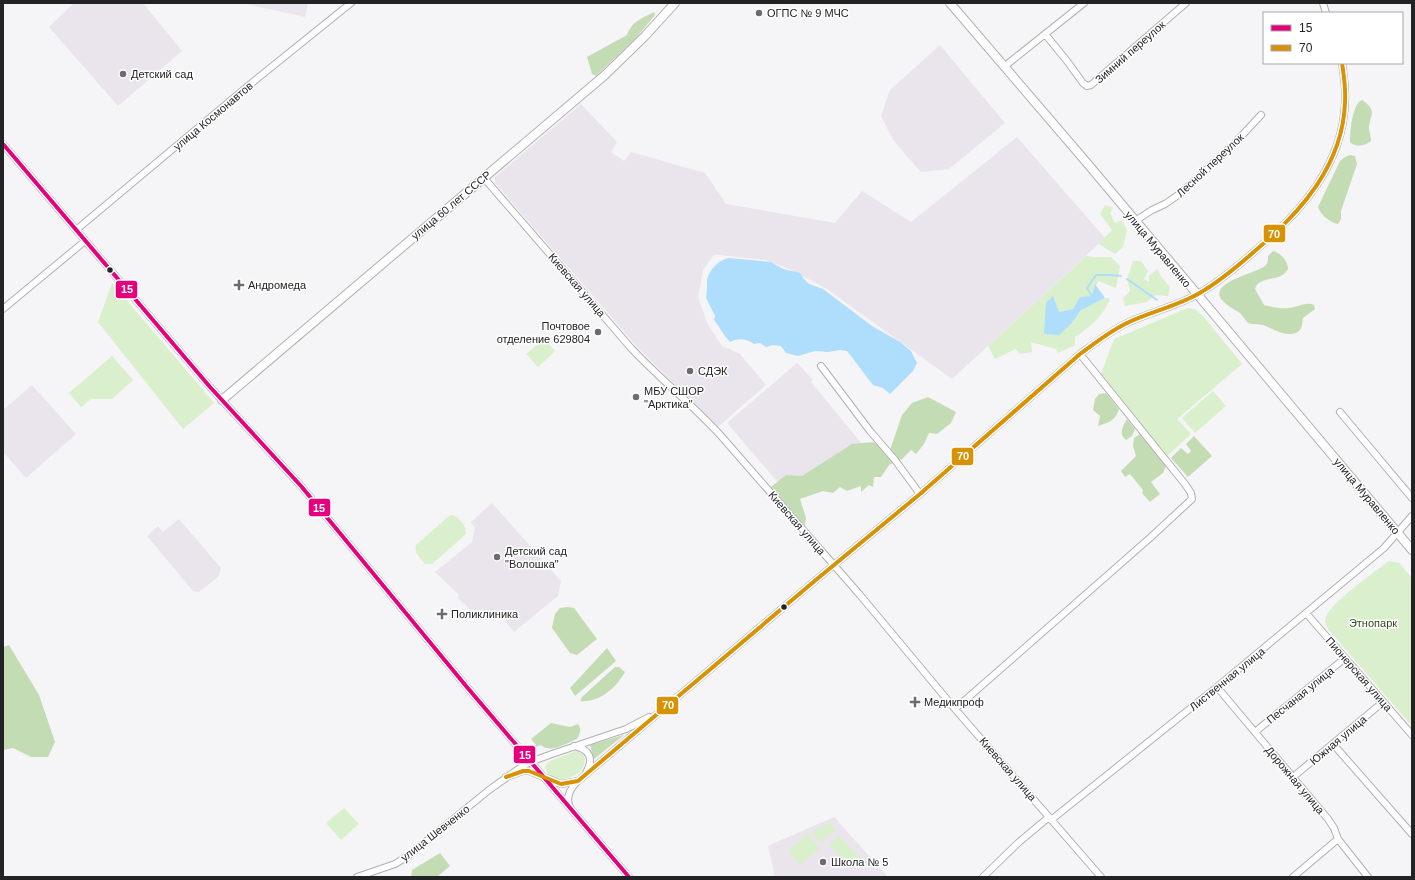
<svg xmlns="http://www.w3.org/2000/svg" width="1415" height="880" font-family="Helvetica,sans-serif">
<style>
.built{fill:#eae5ec}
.green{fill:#daefcc}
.forest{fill:#c4dcb3}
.water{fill:#afddfc}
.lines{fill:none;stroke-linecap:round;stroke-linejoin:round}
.stream{stroke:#afddfc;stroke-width:2}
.minor-casing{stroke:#b1b0b2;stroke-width:8}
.major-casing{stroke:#b1b0b2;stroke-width:10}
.minor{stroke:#fefdfe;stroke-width:6}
.major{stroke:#fefdfe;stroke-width:8}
.bus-1-casing{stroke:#fff;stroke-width:7}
.bus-2-casing{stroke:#fff;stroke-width:7}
.bus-1{stroke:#e5007d;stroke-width:4}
.bus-2{stroke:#d79205;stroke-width:4}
.poi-dot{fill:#6c6c6e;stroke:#fff;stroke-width:1.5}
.bus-dot{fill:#232224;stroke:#fff;stroke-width:1.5}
.labels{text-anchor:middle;stroke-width:3;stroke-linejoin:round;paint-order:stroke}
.poi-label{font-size:11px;fill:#232224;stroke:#fff;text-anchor:start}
.street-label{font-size:11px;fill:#232224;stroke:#fff}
.park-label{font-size:11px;fill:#304d18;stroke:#fff}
.line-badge{stroke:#fff;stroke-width:1.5}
.badge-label{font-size:11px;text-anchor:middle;font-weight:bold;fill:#fff}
</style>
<rect width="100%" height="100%" fill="#f5f4f6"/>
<path class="built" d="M74 3H143L182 51 118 106 49 27Z
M242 3H308L305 17Z
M940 45 1005 123 949 169 921 172 893 140 881 116 890 90Z
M581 104 617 142 611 152 624 161 631 152 705 173 726 204 835 223 862 191 911 222 1017 137 1105 238 952 379 827 289 787 268 765 260 721 255H714L703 270 698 297 708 325 722 346 740 354 766 385 718 427 640 350 495 183V177Z
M797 363 813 380 811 382 862 444 793 500 727 423Z
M32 385 76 434 26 478 3 452V410Z
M492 503 561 581 558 596 514 632 504 620 491 612 474 613 458 598 459 595 435 572 472 542 475 528 471 522Z
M179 519 221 568 218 577 199 592 193 591 147 536 158 526 163 532Z
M834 817 888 877H775L768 846Z"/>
<path class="green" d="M1105 205 1113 208 1110 213 1115 223 1122 220 1127 230 1123 247 1115 254 1099 244 1112 230 1100 214Z
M1086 256 1093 257H1111L1120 266 1116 288 1098 281 1092 296 1073 309 1059 312 1053 296 1044 334 1071 324 1081 310 1105 298H1110C1104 316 1090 327 1075 337V345L1058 353 1056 349 1031 342 1032 352 1020 354 1016 349 995 359 988 346Z
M1133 261H1141L1148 271 1144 279 1149 282V276L1157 269 1162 278 1170 287 1168 296 1155 295 1147 302 1125 306 1123 298 1130 291 1127 279Z
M112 283 214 403 183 429 98 322Z
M1188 308 1195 309 1203 316 1242 364 1177 419 1191 434 1167 456 1101 374 1114 339Z
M544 339 555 351 538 367 526 354Z
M112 356 133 380 112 399H91L81 407 69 393Z
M1213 391 1226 406 1195 433 1182 418Z
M452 515C459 517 467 527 466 534L432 564H425C420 558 414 553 416 545L449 516Z
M1389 561 1399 563 1412 578V726L1328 629C1326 625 1324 621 1326 617 1330 603 1376 571 1389 561Z
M576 751 583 754 585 759C584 763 584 768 581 771 571 781 546 783 545 766L550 761Z
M344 808 359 824 341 840 326 823Z
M830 823 836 830 821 842 811 832Z
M807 834 820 848 801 865 788 851Z
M839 836 858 856 857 862 853 865 847 864 829 845Z"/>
<path class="forest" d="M654 12 655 15 636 38 596 76 592 74 587 57 627 35C631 22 642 18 654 12Z
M1362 100C1378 111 1370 113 1369 128 1369 132 1371 137 1371 141 1364 146 1356 148 1350 142 1350 132 1352 104 1362 100Z
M1350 155 1355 156 1357 164 1341 211V219L1338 224C1330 223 1320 214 1318 207L1340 161 1345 157Z
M1273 251C1281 253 1288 261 1288 269 1286 272 1284 274 1281 276 1272 280 1258 278 1255 289L1264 305C1272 307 1281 309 1289 308 1297 307 1307 301 1314 305L1315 309 1303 318C1302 322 1303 326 1300 330 1289 340 1274 329 1263 325 1258 324 1253 325 1248 323 1245 320 1243 316 1240 313 1234 309 1227 306 1222 300 1207 282 1259 273 1266 265 1268 262 1268 260 1268 256Z
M1106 393 1119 409C1115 421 1110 422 1098 426L1100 416 1093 410 1095 399 1099 394Z
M928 397 956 412 951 423 937 434 929 433 924 444 916 454 911 450 902 459 889 465 881 477H874L873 487 869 485 861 492V486L847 491 840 487 833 493 823 491 800 499 806 518 805 526 771 487 786 475 802 476 852 444 873 442 889 453 902 415 912 403Z
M1127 419 1135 429 1132 436 1126 440C1118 434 1123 426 1127 419Z
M1140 434 1166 466 1163 473 1151 482 1160 494 1150 502 1142 493 1143 490 1130 474 1125 477 1121 471 1136 456 1133 446 1134 438Z
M1194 436 1212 456 1188 477 1171 458 1181 448 1188 454 1191 451 1186 444Z
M568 607 574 608 597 639 577 655 570 653 552 628 555 614 560 608Z
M9 645 39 695 55 742 48 757H31L13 748 3 750V647Z
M607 648 616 661 575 696 570 688Z
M615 667H619L625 672C616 688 599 703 580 701L582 697Z
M551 723 570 727 578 724C582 730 580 733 577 739 567 743 550 754 541 745L533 748 536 745 531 739Z
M624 735 594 759 590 745Z
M440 853 450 866 437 877H411L412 870Z"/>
<path class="water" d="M729 258 771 262 783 269 800 273 804 279 809 284 823 289 872 326 900 342 911 351 917 363 913 371 890 394 883 388 873 385 847 351 840 350 828 352 815 351 798 356 786 353 781 346 773 345 766 347 760 343 754 344C747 338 737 338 730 342 723 335 720 327 714 320L715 316 706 298C707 292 707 288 707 282 708 270 719 260 729 258Z
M1095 284 1105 298 1081 310 1071 324 1059 335 1044 334 1046 303 1053 296 1059 312 1073 309 1080 297 1092 296Z"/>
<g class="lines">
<path class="stream" d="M1127 279 1157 300
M1092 296 1087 288 1096 275H1110L1121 276"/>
<g class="minor-casing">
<path id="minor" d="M1323 3 1326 13
M1045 34 1067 61 1083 83 1087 86 1091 85 1186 3
M1005 66 1084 3
M3 144 210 387 301 486 466 686 629 877
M484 178 631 348C660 379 693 405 722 437L860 595 955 709 1101 877
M1135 221 1152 210 1165 204 1181 193 1233 145 1261 115
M76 230 248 86 351 3
M3 309 85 241
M821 366 870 431 895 460 920 494
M1340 412 1412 498
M1306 613 1412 735
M1217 687 1328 819 1334 828 1338 839 1368 877
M955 709 1151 537 1192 499 1191 493 1185 484 1080 354
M1255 732 1345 658
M1333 744 1412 834
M574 746C590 749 594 759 586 773
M506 777 523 771H529L561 784 578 781 817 579 920 494 1080 354C1095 343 1109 332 1125 324 1149 312 1175 307 1198 294 1219 282 1238 266 1256 250 1301 212 1343 165 1345 102 1346 89 1344 76 1342 63
M1293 777 1383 702
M570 807C565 797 570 789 577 782
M1051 820 1217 687 1384 548 1412 516
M357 877 395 864 408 856 489 790 517 770 530 762 552 754 626 729 649 717
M983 877 1018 843 1049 817
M1293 877 1338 839"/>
</g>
<g class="major-casing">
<path id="major" d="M950 3 1087 163 1412 550
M222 400 605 75 645 36 675 3"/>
</g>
<use href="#minor" class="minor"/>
<use href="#major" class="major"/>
<g class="bus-1-casing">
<path id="bus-1" d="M3 144 210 387 301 486 466 686 629 877"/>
</g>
<g class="bus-2-casing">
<path id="bus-2" d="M506 777 523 771H529L561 784 578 781 817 579 920 494 1080 354C1095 343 1109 332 1125 324 1149 312 1175 307 1198 294 1219 282 1238 266 1256 250 1301 212 1343 165 1345 102 1346 89 1344 76 1342 63"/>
</g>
<use href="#bus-1" class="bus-1"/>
<use href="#bus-2" class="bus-2"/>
</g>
<g class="poi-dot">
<circle cx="759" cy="13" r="4"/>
<circle cx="123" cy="74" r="4"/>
<path d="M237 279h4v4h4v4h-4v4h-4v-4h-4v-4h4z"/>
<circle cx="598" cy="332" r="4"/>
<circle cx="690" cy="371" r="4"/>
<circle cx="636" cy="397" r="4"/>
<circle cx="497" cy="557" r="4"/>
<path d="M440 608h4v4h4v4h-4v4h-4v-4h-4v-4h4z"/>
<path d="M913 696h4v4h4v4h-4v4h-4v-4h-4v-4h4z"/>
<circle cx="823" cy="862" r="4"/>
</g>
<g class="bus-dot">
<circle cx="110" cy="270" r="3.5"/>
<circle cx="784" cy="607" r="3.5"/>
</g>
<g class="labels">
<g class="poi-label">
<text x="767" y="17">ОГПС № 9 МЧС</text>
<text x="131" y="78">Детский сад</text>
<text x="248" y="289">Андромеда</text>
<text x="590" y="330" text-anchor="end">Почтовое<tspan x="590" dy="13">отделение 629804</tspan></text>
<text x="698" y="375">СДЭК</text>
<text x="644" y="395">МБУ СШОР<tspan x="644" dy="13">"Арктика"</tspan></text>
<text x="505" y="555">Детский сад<tspan x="505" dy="13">"Волошка"</tspan></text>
<text x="451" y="618">Поликлиника</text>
<text x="924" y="706">Медикпроф</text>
<text x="831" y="866">Школа № 5</text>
</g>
<g class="street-label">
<text transform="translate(1130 52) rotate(-41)" y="4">Зимний переулок</text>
<text transform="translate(213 116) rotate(-40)" y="4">улица Космонавтов</text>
<text transform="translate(1210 165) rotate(-43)" y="4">Лесной переулок</text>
<text transform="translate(451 205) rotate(-40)" y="4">улица 60 лет СССР</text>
<text transform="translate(1158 249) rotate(50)" y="4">улица Муравленко</text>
<text transform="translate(577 285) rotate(49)" y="4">Киевская улица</text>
<text transform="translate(1367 496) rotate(50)" y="4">улица Муравленко</text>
<text transform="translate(797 523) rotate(49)" y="4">Киевская улица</text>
<text transform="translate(1359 674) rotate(49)" y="4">Пионерская улица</text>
<text transform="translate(1227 679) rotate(-39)" y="4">Лиственная улица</text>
<text transform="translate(1300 695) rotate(-39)" y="4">Песчаная улица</text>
<text transform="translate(1338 740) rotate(-40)" y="4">Южная улица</text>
<text transform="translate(1008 769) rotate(49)" y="4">Киевская улица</text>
<text transform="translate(1295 780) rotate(50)" y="4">Дорожная улица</text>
<text transform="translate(435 833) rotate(-38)" y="4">улица Шевченко</text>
</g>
<g class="park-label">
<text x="1373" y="627">Этнопарк</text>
</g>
</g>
<g class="line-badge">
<rect x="1263" y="224" width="23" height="19" rx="4" fill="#d79205"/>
<rect x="115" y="280" width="23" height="19" rx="4" fill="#e5007d"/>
<rect x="951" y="447" width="23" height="19" rx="4" fill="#d79205"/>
<rect x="308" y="498" width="23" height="19" rx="4" fill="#e5007d"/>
<rect x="656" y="696" width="23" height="19" rx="4" fill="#d79205"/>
<rect x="513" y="745" width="23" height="19" rx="4" fill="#e5007d"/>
</g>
<g class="badge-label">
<text x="1274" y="238">70</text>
<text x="127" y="293">15</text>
<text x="963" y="460">70</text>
<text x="319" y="512">15</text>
<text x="668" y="709">70</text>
<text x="525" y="759">15</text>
</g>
<rect width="1415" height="880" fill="none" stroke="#232224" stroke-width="8"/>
<rect x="1263" y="12" width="140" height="52" fill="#ffffff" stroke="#a7a7a7"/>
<rect x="1271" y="25" width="20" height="6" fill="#e5007d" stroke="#a7a7a7"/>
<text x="1299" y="32" font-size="12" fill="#232224">15</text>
<rect x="1271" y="45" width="20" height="6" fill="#d79205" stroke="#a7a7a7"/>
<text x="1299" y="52" font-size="12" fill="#232224">70</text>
</svg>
